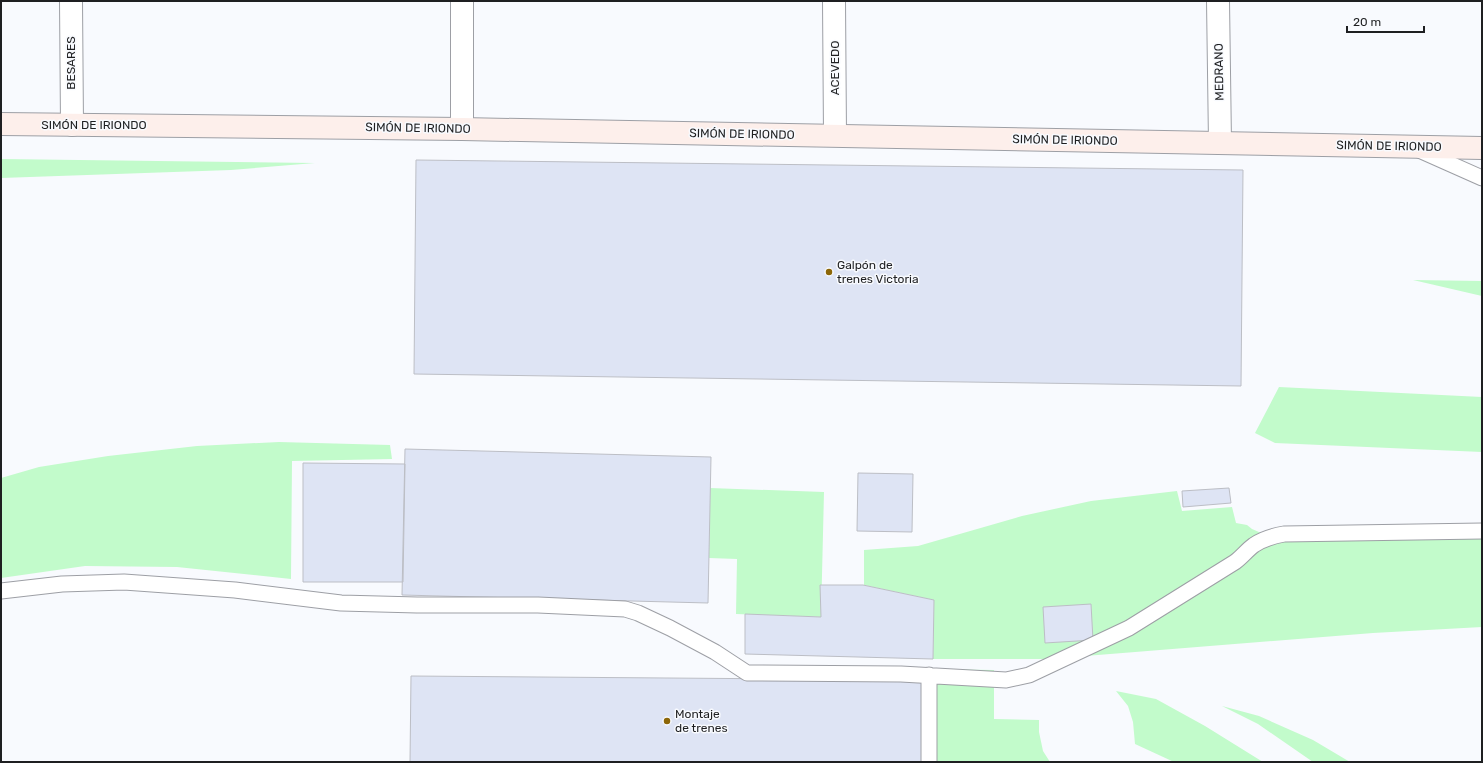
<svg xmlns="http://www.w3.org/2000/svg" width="1483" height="763" font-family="Rubik,sans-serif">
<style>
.green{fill:#c2fbcb}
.building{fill:#dee4f4;stroke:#bcbec5}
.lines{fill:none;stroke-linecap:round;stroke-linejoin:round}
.lane-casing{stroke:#9d9fa5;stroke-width:17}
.street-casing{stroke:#9d9fa5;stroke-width:24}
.secondary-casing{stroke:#9d9fa5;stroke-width:24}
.lane{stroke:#fff;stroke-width:15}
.street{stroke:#fff;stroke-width:22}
.secondary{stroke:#fdefeb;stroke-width:22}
.poi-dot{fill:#8c6607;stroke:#f8fafe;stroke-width:1.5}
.labels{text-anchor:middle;stroke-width:3;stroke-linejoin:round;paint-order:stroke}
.street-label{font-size:12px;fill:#1e1f21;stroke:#f8fafe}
.poi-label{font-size:12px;fill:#1e1f21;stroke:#f8fafe;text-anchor:start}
</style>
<rect width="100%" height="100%" fill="#f8fafe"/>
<path class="green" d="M1 159 315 163 231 170 1 178Z
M1413 280 1482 281V296Z
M1279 387 1482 397V452L1275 443 1255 433Z
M279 442 390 445 392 459 292 461 291 579 177 567 85 566 1 578V478L39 467 108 456 197 446Z
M710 488 824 492 821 617 736 614 737 559 709 558Z
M1177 491 1182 511 1232 507 1236 523 1247 525 1252 529 1259 532 1284 534 1482 531V627L1373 633 1048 659H933L934 600 864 585V550L918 546 1022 516 1091 501Z
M925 669 994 670V719L1039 720V732L1043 751 1050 762H923Z
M1116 691 1156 699 1205 726 1263 762H1174L1135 744 1133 722 1128 706Z
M1222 706 1259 716 1313 740 1350 762H1313L1258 724Z"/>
<path class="building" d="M416 160 1243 170 1241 386 414 374Z
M405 449 711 457 708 603 402 595Z
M303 463 405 464 403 582H303Z
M858 473 913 474 912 532 857 531Z
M1229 488 1231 503 1183 507 1182 491Z
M820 585H863L934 600 933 659 745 654V614L821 617Z
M1091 604 1093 640 1045 643 1043 607Z
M411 676 923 680V762H410Z"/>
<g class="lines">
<g class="lane-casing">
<path id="lane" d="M1419 150 1482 178
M1 591 62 584 124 582 235 590 341 603 417 605H538L625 609 638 613 670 628 715 652 747 673 901 674 1006 680 1029 675 1129 628 1235 562C1242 557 1247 550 1254 545 1263 539 1273 536 1284 534L1482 531
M929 762V675"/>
</g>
<g class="street-casing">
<path id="street" d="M71 1 72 125
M834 1 835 135
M1218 1 1220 143
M462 129V1"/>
</g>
<g class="secondary-casing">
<path id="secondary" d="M1 124 462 129 1482 148"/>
</g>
<use href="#lane" class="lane"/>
<use href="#street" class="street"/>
<use href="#secondary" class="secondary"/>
</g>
<g class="poi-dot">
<circle cx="829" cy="272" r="4"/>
<circle cx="667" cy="721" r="4"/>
</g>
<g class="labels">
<g class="street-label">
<text transform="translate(71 63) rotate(-90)" y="4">BESARES</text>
<text transform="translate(835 68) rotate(-90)" y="4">ACEVEDO</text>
<text transform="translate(1219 72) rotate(-91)" y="4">MEDRANO</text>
<text x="94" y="129">SIMÓN DE IRIONDO</text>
<text transform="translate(418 128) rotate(1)" y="4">SIMÓN DE IRIONDO</text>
<text transform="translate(742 134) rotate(1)" y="4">SIMÓN DE IRIONDO</text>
<text transform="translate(1065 140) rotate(1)" y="4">SIMÓN DE IRIONDO</text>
<text transform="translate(1389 146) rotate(1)" y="4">SIMÓN DE IRIONDO</text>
</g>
<g class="poi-label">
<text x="837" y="269">Galpón de<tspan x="837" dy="14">trenes Victoria</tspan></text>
<text x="675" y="718">Montaje<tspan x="675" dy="14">de trenes</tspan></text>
</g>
</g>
<rect width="1483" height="763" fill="none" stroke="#1e1f21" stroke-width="4"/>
<path d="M1347 26v6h77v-6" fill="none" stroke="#1e1f21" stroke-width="2"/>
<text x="1353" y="26" font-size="12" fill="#1e1f21" stroke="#f8fafe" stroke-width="3" paint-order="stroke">20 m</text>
</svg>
